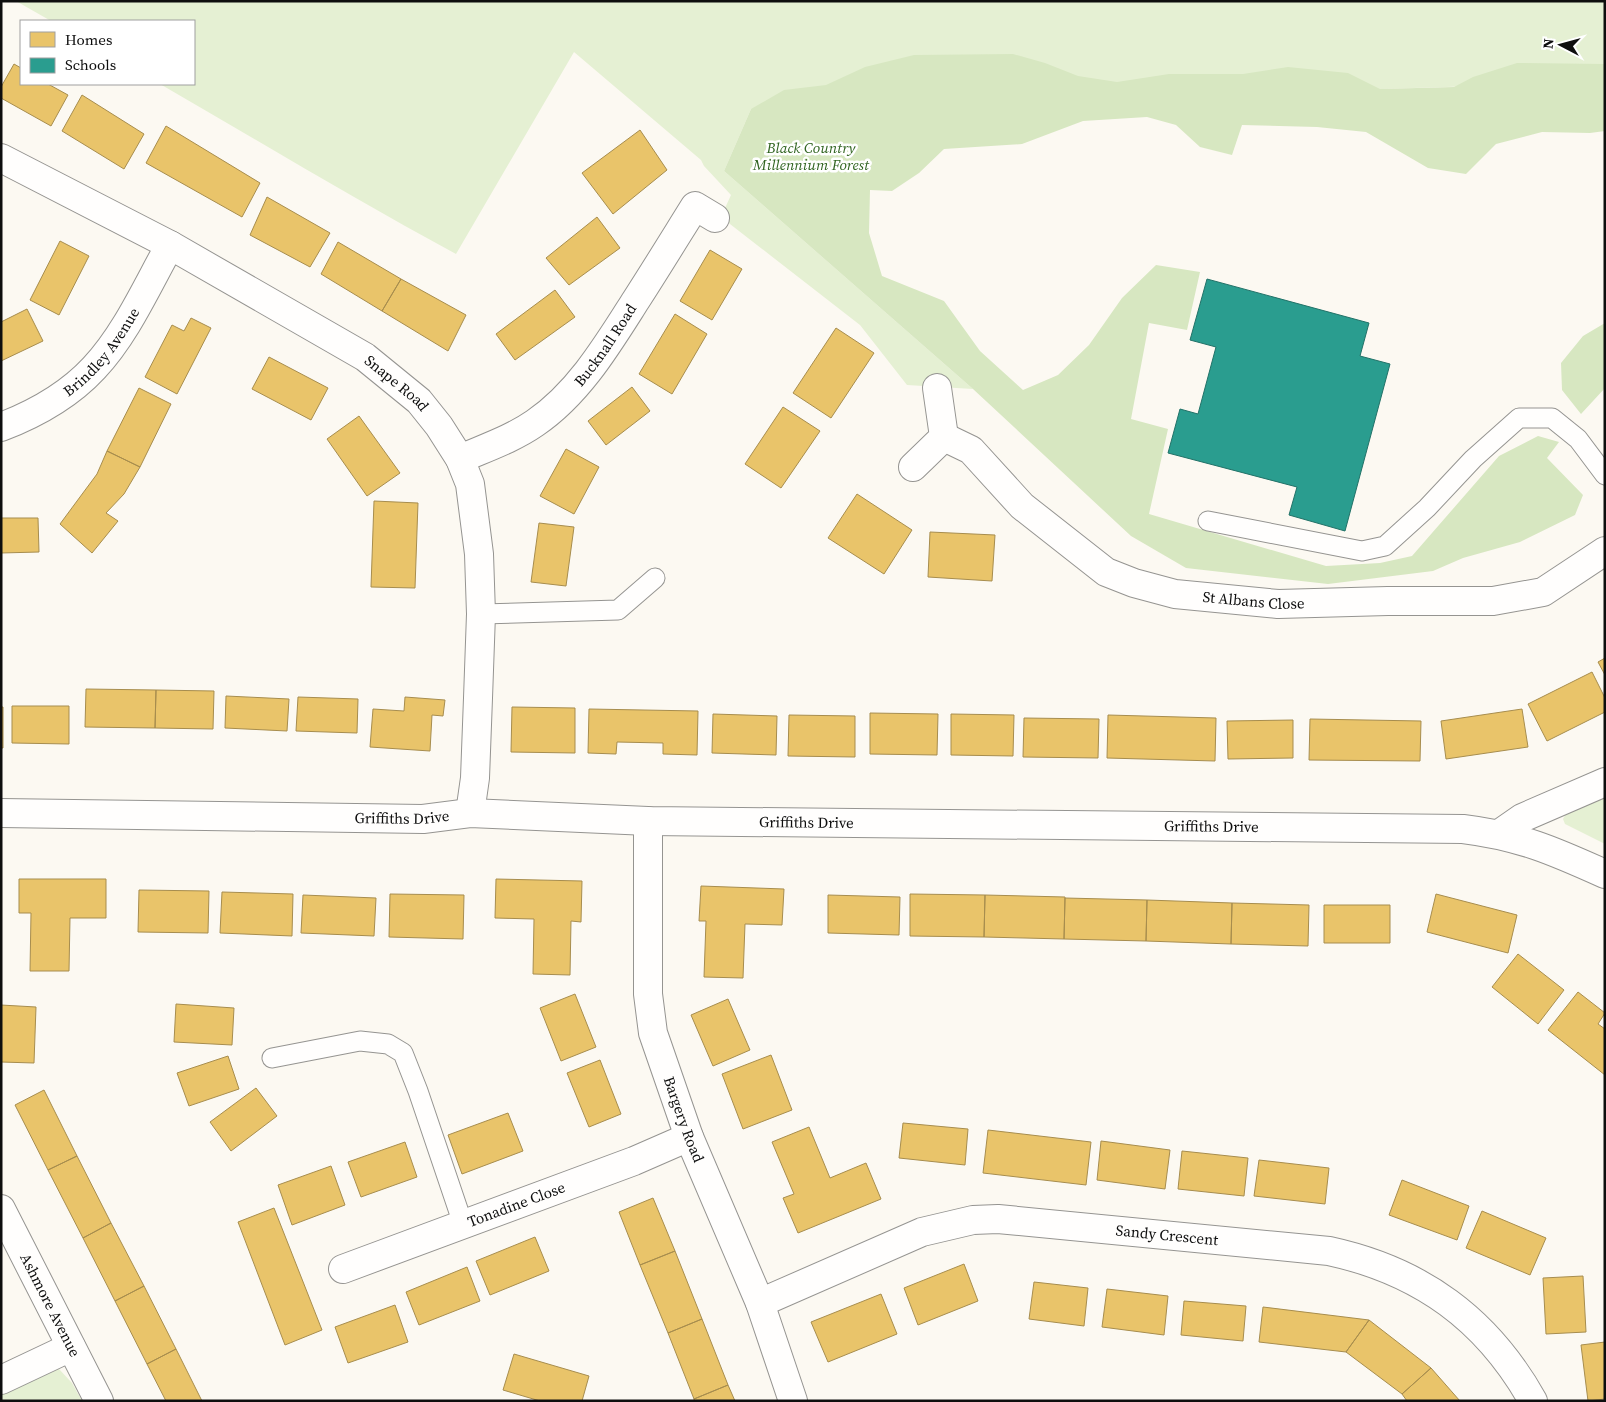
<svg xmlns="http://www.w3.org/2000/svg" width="1606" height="1402" font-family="'Source Serif 4',serif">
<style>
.green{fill:#e5f0d3}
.forest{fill:#d7e7c1}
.homes{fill:#e9c46a;stroke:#a78d4e}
.schools{fill:#2a9d8f;stroke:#227268}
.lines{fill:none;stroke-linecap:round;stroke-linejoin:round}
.lane-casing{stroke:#959491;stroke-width:21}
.street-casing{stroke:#959491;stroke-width:30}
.lane{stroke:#fffefd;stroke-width:19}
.street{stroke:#fffefd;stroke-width:28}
.labels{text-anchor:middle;stroke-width:5;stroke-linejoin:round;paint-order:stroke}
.park-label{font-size:15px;font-style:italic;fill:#306420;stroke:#fff}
.street-label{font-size:15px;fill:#0e0e0e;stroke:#fff}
</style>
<rect width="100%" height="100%" fill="#fcf9f2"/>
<path class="green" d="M16 1H1605V82L751 109 724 171 973 389 907 385 860 325 721 217 731 195 704 166 701 160 574 52 456 254C356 200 259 141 160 84H194V21H51Z
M1605 794V844L1565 824 1563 819 1567 812Z
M59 1369 72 1383 82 1401H1V1394Z"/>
<path class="forest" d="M1013 54 1045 63 1078 76 1117 82 1169 74H1243L1288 67 1348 73 1380 89 1454 87 1473 77 1517 63 1605 64V131L1590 133 1542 132 1496 144 1466 174 1428 168 1366 132 1317 127 1242 125 1232 155 1200 147 1176 125 1147 117 1083 121 1022 144 944 149 919 173 892 191 870 190 869 233 882 276 944 301 980 351 1023 390 1058 375 1089 345 1122 298 1156 265 1200 272 1187 330 1149 323 1131 419 1168 429 1149 514 1326 566 1380 563 1412 556 1499 456 1538 436 1559 442 1547 458 1583 495 1575 515 1520 542 1463 558 1433 571 1328 584 1186 568 1131 536 973 389 724 171 751 109 784 90 826 85 865 67 914 55Z
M1605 323V388L1581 414 1562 390 1561 363 1583 336Z"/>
<path class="homes" d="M14 64 21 68V84H48L68 95 51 126 1 98V87Z
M82 95 144 134 124 169 62 131Z
M166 126 260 183 242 217 146 163Z
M640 130 667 170 613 214 582 173Z
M267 197 330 233 310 267 250 235Z
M597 217 620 248 569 285 546 258Z
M60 241 89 256 59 315 30 300Z
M338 242 401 279 382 311 321 274Z
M710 250 742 269 712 320 680 301Z
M401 279 466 315 448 351 382 311Z
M555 290 575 317 515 360 496 334Z
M27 309 43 341 1 361V322Z
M675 314 707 334 672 394 639 374Z
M191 318 211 328 177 394 145 377 172 325 184 331Z
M836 328 874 353 831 418 793 393Z
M269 357 328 388 311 420 252 389Z
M632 387 650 411 606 445 588 421Z
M139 388 171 404 140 467 107 451Z
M783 407 820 431 781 488 745 464Z
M359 416 400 473 367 496 327 439Z
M566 449 599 467 574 514 540 496Z
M107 451 140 467 124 494 106 513 118 521 92 553 60 524 97 474Z
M857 494 912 530 884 574 828 538Z
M374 501 418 503 415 588 371 587Z
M1 518H38L39 552 1 553Z
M539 523 574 527 566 586 531 582Z
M930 532 995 535 992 581 928 577Z
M1605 658V675L1598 662Z
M1592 672 1605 698V712L1547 741 1528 704Z
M86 689 156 690 155 728 85 727Z
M156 690 214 691 213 729 155 728Z
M226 696 289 699 287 731 225 728Z
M298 697 358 699 357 733 296 731Z
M405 697 445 700 443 716 432 715 430 751 370 747 373 709 404 711Z
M12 706H69V744L12 743Z
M1 707H3V748H1Z
M512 707 575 708V753L511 752Z
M589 709 698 711 697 755 663 754V743L617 742 616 754 588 753Z
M1522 709 1528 747 1446 759 1441 721Z
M870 713 938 714 937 755 870 754Z
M713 714 777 716 776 755 712 753Z
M951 714 1014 715 1013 756 951 755Z
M789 715 855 716V757L788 756Z
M1108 715 1216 718 1215 761 1107 758Z
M1024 718 1099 719 1098 758 1023 757Z
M1310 719 1421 721 1420 761 1309 760Z
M1293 720V758L1228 759 1227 721Z
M19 879H106V918H70L69 971H30L31 913H19Z
M496 879 582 881 581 922 571 921 570 975 533 974 534 919 495 918Z
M701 886 784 889 782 925 745 924 743 978 704 977 706 921H699Z
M139 890 209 891 208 933 138 932Z
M222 892 293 894 292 936 220 933Z
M390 894 464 895 463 939 389 937Z
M910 894 985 895 984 937 910 936Z
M1436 894 1517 915 1508 953 1427 932Z
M303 895 376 898 374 936 301 933Z
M828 895 900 897 899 935 828 933Z
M985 895 1065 897 1064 939 984 937Z
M1065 898 1147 900 1146 941 1064 939Z
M1147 900 1232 903 1231 944 1146 941Z
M1232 903 1309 905 1308 946 1231 944Z
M1324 905H1390V943H1324Z
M1518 954 1564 990 1538 1024 1492 987Z
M1578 992 1605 1013 1598 1024 1605 1029V1075L1548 1030Z
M575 994 596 1047 561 1061 540 1008Z
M728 999 750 1050 713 1066 691 1015Z
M176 1004 234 1008 232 1045 174 1042Z
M1 1005 36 1007 34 1063 1 1062Z
M771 1055 792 1110 743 1129 722 1074Z
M228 1056 239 1089 189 1106 177 1073Z
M600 1060 621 1114 589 1127 567 1073Z
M256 1088 277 1116 231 1151 210 1122Z
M44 1090 77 1156 48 1170 15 1105Z
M508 1113 523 1151 462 1174 448 1135Z
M903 1123 968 1129 965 1165 899 1158Z
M809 1127 830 1178 866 1163 881 1199 798 1233 783 1198 794 1194 772 1142Z
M988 1130 1091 1142 1086 1185 983 1173Z
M1101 1141 1170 1150 1165 1189 1097 1180Z
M405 1142 417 1177 361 1197 348 1162Z
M1182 1151 1248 1158 1244 1196 1178 1189Z
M77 1156 111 1223 83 1238 48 1170Z
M1259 1160 1329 1168 1325 1204 1254 1196Z
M331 1166 345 1205 292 1225 278 1185Z
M1402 1180 1469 1206 1457 1240 1389 1215Z
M653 1198 675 1251 640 1265 619 1212Z
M274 1208 322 1330 285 1345 238 1222Z
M1482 1211 1546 1238 1530 1275 1466 1248Z
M111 1223 144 1286 115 1301 83 1238Z
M535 1237 549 1271 490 1295 476 1261Z
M675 1251 702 1319 668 1333 640 1265Z
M964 1264 978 1301 918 1325 904 1288Z
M467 1267 480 1301 419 1325 406 1292Z
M1583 1276 1586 1332 1546 1334 1543 1278Z
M1034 1282 1088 1288 1084 1326 1029 1319Z
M144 1286 176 1349 147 1364 115 1301Z
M1107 1289 1168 1296 1164 1335 1102 1327Z
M881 1294 897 1334 828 1362 811 1322Z
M1184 1301 1246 1306 1243 1341 1181 1335Z
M395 1305 408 1342 348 1363 335 1327Z
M1263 1307 1369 1320 1346 1352 1259 1342Z
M702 1319 728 1385 694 1399 668 1333Z
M1369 1320 1431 1368 1402 1394 1346 1352Z
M1605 1342V1399L1588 1401 1581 1345Z
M176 1349 202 1401H166L147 1364Z
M514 1354 589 1376 582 1401H540L503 1390Z
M1431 1368 1460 1401H1407L1402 1394Z
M728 1385 735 1401H694V1399Z"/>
<path class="schools" d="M1207 279 1369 323 1360 356 1390 364 1345 531 1289 515 1297 487 1168 453 1180 409 1198 414 1216 347 1190 340Z"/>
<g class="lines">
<g class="lane-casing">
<path id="lane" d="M1208 521 1362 551 1385 546 1427 508 1473 459 1519 418H1552L1578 439 1605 475
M481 614 618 610 655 578
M272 1058 360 1041 388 1044 403 1053 418 1091 463 1224"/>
</g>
<g class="street-casing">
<g id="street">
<path id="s1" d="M1 158 170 245 365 357 419 401 439 426 460 459 470 484 479 554 481 614 478 698 475 778 470 813"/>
<path id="s2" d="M1 427C35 414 69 395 94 368 126 334 147 286 170 245"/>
<path id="s3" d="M944 437 971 450 1022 506 1106 572 1134 583 1175 594 1278 604 1388 601H1493L1543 592 1605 551"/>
<path id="s4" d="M460 459C485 448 512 439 535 423 579 393 608 344 636 300 656 269 675 238 695 206L715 218"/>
<path d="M913 467 944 437 937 388"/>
<path id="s5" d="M1 813 423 819 470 813 648 821 1463 829C1520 836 1554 851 1605 874"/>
<path id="s6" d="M648 821V994L653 1033 689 1137 760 1303 793 1401"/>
<path d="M1499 834 1522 818 1605 782"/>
<path id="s7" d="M1 1209 99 1401"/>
<path id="s8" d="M343 1269 634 1161 689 1137"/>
<path id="s9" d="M760 1303 922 1232 973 1220 998 1219 1329 1251C1421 1271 1487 1319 1533 1401"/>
<path d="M1 1380 71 1347"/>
</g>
</g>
<use href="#lane" class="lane"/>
<use href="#street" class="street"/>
</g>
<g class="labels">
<g class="park-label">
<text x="811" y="153">Black Country<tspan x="811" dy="17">Millennium Forest</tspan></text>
</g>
<g class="street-label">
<text dy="5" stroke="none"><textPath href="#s4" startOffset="189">Bucknall Road</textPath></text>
<text dy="5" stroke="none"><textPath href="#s2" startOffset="128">Brindley Avenue</textPath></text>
<text dy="5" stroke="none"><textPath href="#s1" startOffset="456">Snape Road</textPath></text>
<text dy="5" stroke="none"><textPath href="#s3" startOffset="364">St Albans Close</textPath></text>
<text dy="5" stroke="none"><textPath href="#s5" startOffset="401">Griffiths Drive</textPath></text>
<text dy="5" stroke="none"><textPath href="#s5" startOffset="806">Griffiths Drive</textPath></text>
<text dy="5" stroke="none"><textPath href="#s5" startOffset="1211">Griffiths Drive</textPath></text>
<text dy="5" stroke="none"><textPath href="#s6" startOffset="304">Bargery Road</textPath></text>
<text dy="5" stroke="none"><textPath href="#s8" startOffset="185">Tonadine Close</textPath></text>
<text dy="5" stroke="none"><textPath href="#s9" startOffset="424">Sandy Crescent</textPath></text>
<text dy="5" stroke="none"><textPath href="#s7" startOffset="108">Ashmore Avenue</textPath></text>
</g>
</g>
<rect width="1606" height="1402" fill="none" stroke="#0e0e0e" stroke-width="5"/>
<rect x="20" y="20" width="175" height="65" fill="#ffffff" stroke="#9f9f9f"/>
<rect x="30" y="32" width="25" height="15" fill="#e9c46a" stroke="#9f9f9f"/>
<text x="65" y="45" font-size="15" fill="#0e0e0e">Homes</text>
<rect x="30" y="58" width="25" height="15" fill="#2a9d8f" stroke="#9f9f9f"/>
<text x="65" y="70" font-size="15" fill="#0e0e0e">Schools</text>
<g transform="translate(1561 45) rotate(276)" stroke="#ffffff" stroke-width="4" paint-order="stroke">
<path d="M0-4L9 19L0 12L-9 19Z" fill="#0e0e0e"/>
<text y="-8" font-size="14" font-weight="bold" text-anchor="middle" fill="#0e0e0e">N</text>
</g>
</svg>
